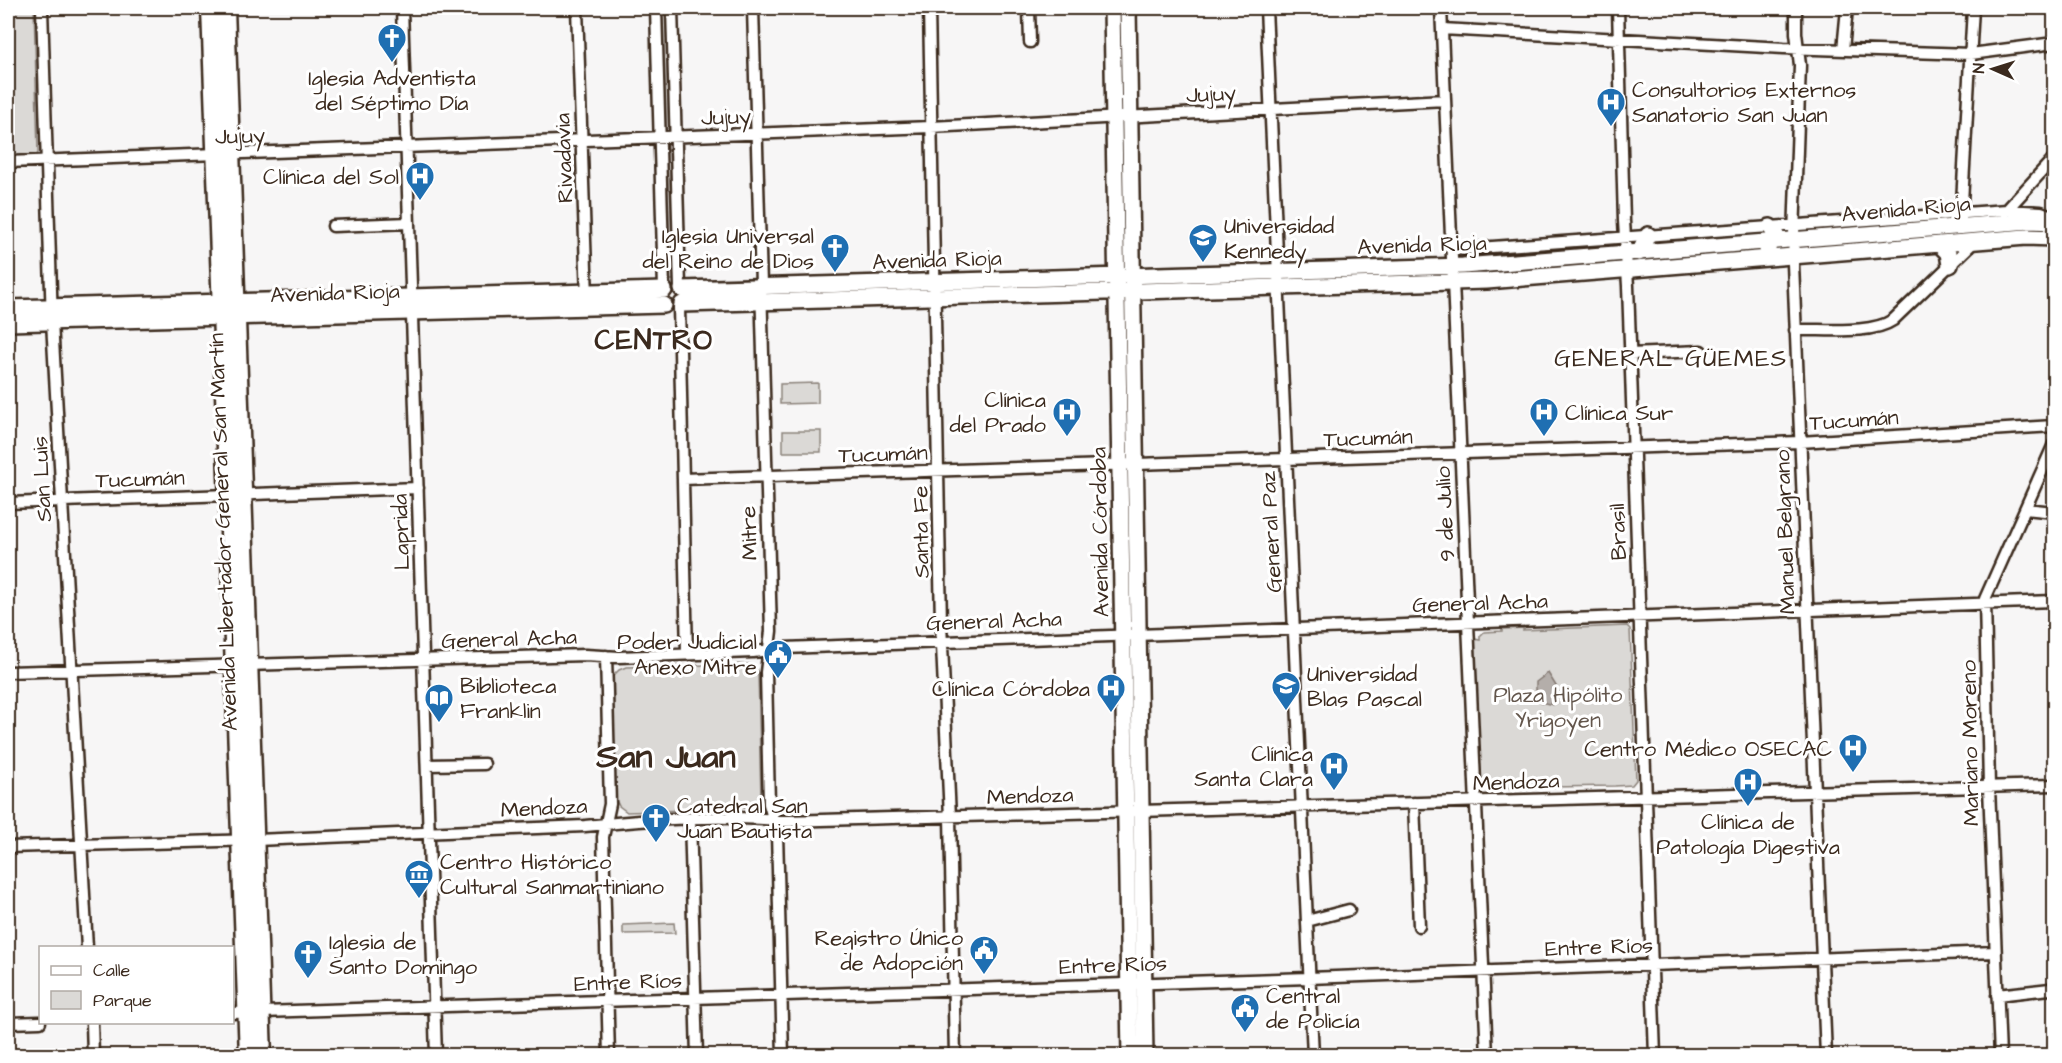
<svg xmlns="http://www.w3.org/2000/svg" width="2062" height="1063" font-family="'Architects Daughter',sans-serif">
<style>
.green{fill:#dbd9d6;stroke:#8b827a;stroke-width:1.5}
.water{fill:#b4aeaa;stroke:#847972;stroke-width:1.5}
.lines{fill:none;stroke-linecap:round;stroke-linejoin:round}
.street-casing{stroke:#3b2a1e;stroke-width:15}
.secondary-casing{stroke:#3b2a1e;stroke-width:20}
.primary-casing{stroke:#3b2a1e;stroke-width:21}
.street{stroke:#fff;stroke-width:10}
.secondary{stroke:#fff;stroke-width:15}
.primary{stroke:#fff;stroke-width:16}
.labels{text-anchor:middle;stroke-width:6;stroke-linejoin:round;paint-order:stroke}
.poi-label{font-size:22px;fill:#3b2a1e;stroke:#fff;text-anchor:start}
.street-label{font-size:22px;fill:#3b2a1e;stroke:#fff}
.park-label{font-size:22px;fill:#63564c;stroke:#fff}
.neighbourhood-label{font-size:24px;letter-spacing:1.5px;fill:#3b2a1e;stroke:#fff}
.district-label{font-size:28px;font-weight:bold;letter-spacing:1.5px;fill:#3b2a1e;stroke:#fff}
.town-label{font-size:34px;font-weight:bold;fill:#3b2a1e;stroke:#fff}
</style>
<rect width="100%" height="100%" fill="#f7f6f6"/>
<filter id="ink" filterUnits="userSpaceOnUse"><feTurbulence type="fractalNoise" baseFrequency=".0167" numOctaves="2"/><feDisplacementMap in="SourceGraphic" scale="12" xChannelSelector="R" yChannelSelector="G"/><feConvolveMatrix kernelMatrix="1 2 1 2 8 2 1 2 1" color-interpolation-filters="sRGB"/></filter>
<g filter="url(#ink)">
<path class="green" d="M8 8H34L38 153 36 156 8 157Z
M660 8H667L670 126 667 129 664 127Z
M668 150 671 151 675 280H669L665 152Z
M818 383V403L780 404V384Z
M783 431H821V452H783Z
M1627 626 1630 629 1636 780 1632 785 1615 786 1491 788 1487 784V780L1481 782 1474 639 1480 640V636L1484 632 1502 631V629L1524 628 1523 630Z
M750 664 758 672 761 800 750 808 627 812 619 806 616 800 612 677 619 670 626 667Z
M674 923 675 933 623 934V925Z"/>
<path class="water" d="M1548 673 1564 699 1553 705 1541 702 1536 694V682Z"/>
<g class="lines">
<g class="street-casing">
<path id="street" d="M42 8 52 322 87 948
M402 8 436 1056
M577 8 587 298
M656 8 664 289
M672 8 680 287
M753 8 771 631 766 672 769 804 777 833 783 1056
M929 8 941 624 950 817 955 1056
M1029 8 1030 42
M1266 8 1313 1056
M1441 8 1487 1056
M1618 8 1624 221 1628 286 1655 1056
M1796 8V33L1800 65 1793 264 1826 1056
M1442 29 1784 48 1971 54 2054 43
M1843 50 1847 8
M8 162 931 127 1445 100
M2005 212 2054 158
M1961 220 1973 8
M333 226 409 223
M1451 250 2007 210 2041 212 2054 217
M679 307 687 654
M1795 330C1823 329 1871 335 1893 320L1976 240
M1630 354 1701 351
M683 479 1800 442 2054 426
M8 503 418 488
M2025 509 2054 512
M606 656 610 804 603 837 609 1056
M8 672 585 655 619 657 753 652 785 648 2054 601
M427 765 484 764
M1414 803 1419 926
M690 819 697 1056
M8 847 256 840 585 826C648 819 723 814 786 821L2054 785
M1307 921 1349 910
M1997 995 2050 989 2054 986
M232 1013 1309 978 1995 952
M92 1022 93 1056
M8 1023 40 1022
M2000 1056 1989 787 1985 599 2054 444"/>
</g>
<g class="secondary-casing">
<path id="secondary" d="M1112 8 1130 1056
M1128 8 1145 1056
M1939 244 1948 253 1950 265
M1767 249 1776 235 1770 227
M1639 253 1648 235
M682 289 1463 266 2030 221 2054 222
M682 304 1487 281 2026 237 2054 238
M8 308 664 290
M8 323 664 305"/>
</g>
<g class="primary-casing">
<path id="primary" d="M210 8 248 1056
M226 8 263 1056"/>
</g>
<use href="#street" class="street"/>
<use href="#secondary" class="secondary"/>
<use href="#primary" class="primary"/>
</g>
</g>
<defs>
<g id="church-pin" transform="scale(1.5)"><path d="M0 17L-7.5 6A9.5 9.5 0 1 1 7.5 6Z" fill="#1f6fb2" stroke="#fff"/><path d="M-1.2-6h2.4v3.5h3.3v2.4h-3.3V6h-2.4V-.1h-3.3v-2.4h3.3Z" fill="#fff"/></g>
<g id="hospital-pin" transform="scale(1.5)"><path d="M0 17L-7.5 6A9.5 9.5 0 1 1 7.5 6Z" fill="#1f6fb2" stroke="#fff"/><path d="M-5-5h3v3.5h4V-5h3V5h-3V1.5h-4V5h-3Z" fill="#fff"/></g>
<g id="university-pin" transform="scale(1.5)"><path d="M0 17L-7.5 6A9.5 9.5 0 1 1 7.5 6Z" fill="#1f6fb2" stroke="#fff"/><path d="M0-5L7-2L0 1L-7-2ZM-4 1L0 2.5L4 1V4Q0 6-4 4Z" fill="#fff"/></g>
<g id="civic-pin" transform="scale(1.5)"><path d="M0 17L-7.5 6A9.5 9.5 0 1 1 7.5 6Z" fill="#1f6fb2" stroke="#fff"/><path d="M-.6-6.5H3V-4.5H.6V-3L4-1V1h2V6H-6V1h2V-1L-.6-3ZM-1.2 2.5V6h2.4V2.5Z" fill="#fff"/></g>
<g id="library-pin" transform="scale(1.5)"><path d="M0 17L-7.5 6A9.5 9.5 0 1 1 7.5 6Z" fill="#1f6fb2" stroke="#fff"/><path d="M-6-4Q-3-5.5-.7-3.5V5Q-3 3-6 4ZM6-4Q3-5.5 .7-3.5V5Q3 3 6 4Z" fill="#fff"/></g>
<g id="museum-pin" transform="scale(1.5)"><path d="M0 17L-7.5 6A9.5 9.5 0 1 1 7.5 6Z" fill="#1f6fb2" stroke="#fff"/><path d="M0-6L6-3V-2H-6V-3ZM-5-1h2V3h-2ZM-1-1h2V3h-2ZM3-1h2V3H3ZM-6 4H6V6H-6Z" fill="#fff"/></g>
</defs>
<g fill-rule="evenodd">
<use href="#church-pin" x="392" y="38"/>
<use href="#hospital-pin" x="1611" y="102"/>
<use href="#hospital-pin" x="420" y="176"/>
<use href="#university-pin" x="1203" y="238"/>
<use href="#church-pin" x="835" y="248"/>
<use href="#hospital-pin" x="1067" y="412"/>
<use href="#hospital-pin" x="1544" y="412"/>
<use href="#civic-pin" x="778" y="654"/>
<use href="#university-pin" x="1286" y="686"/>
<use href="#hospital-pin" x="1111" y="688"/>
<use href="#library-pin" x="439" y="698"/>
<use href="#hospital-pin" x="1853" y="748"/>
<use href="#hospital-pin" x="1334" y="766"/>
<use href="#hospital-pin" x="1748" y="782"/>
<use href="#church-pin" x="656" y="818"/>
<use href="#museum-pin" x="419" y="874"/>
<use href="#civic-pin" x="984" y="950"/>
<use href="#church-pin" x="308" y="954"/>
<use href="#civic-pin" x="1245" y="1008"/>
</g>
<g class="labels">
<g class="poi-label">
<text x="392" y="85" text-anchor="middle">Iglesia Adventista<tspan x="392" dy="25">del Séptimo Día</tspan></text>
<text x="1632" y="97">Consultorios Externos<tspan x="1632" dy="25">Sanatorio San Juan</tspan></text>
<text x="399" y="184" text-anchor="end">Clínica del Sol</text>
<text x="1224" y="233">Universidad<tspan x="1224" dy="25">Kennedy</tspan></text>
<text x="814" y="243" text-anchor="end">Iglesia Universal<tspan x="814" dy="25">del Reino de Dios</tspan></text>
<text x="1046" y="407" text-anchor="end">Clínica<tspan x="1046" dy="25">del Prado</tspan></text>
<text x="1565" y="420">Clínica Sur</text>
<text x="757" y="649" text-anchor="end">Poder Judicial<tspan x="757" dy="25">Anexo Mitre</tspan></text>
<text x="1307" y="681">Universidad<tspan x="1307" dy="25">Blas Pascal</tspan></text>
<text x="460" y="693">Biblioteca<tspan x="460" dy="25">Franklin</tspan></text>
<text x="1090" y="696" text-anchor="end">Clínica Córdoba</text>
<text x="1832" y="756" text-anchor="end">Centro Médico OSECAC</text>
<text x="1313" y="761" text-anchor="end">Clínica<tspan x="1313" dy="25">Santa Clara</tspan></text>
<text x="677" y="813">Catedral San<tspan x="677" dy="25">Juan Bautista</tspan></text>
<text x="1748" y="829" text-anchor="middle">Clínica de<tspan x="1748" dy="25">Patología Digestiva</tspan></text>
<text x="440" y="869">Centro Histórico<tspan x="440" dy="25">Cultural Sanmartiniano</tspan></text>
<text x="963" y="945" text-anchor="end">Registro Único<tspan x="963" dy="25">de Adopción</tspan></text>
<text x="329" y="949">Iglesia de<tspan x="329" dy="25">Santo Domingo</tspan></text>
<text x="1266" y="1003">Central<tspan x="1266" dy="25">de Policía</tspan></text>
</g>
<g class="street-label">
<text transform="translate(1211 93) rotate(-3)" y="8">Jujuy</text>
<text transform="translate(726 116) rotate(-2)" y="8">Jujuy</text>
<text transform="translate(240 135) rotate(-2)" y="8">Jujuy</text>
<text transform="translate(563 158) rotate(-92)" y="8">Rivadavia</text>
<text transform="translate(1906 208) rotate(-5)" y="8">Avenida Rioja</text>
<text transform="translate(1422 244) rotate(-2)" y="8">Avenida Rioja</text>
<text transform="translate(937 259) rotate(-2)" y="8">Avenida Rioja</text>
<text transform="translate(335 292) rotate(-2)" y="8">Avenida Rioja</text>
<text transform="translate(1854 419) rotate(-4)" y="8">Tucumán</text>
<text transform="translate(1368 437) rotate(-2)" y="8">Tucumán</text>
<text transform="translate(883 453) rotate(-2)" y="8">Tucumán</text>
<text transform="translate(140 478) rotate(-2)" y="8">Tucumán</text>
<text transform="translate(41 479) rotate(-93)" y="8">San Luis</text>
<text transform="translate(1444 514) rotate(-93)" y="8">9 de Julio</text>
<text transform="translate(222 532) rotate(-92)" y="8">Avenida Libertador General San Martín</text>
<text transform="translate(400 532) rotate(-92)" y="8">Laprida</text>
<text transform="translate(920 532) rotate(-91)" y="8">Santa Fe</text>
<text transform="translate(1099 532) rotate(-91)" y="8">Avenida Córdoba</text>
<text transform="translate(1270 532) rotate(-93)" y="8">General Paz</text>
<text transform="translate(1617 532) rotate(-92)" y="8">Brasil</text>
<text transform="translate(1784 532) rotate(-92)" y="8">Manuel Belgrano</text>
<text transform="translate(748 533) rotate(-92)" y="8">Mitre</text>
<text transform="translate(1480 602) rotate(-2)" y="8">General Acha</text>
<text transform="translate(994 620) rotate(-2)" y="8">General Acha</text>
<text transform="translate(509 638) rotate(-2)" y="8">General Acha</text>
<text transform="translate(1969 743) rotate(-91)" y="8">Mariano Moreno</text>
<text transform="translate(1516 781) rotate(-2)" y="8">Mendoza</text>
<text transform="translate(1030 795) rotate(-2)" y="8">Mendoza</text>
<text transform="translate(544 807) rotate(-3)" y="8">Mendoza</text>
<text transform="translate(1599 946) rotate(-2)" y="8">Entre Ríos</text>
<text transform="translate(1113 964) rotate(-2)" y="8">Entre Ríos</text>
<text transform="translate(628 981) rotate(-2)" y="8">Entre Ríos</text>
</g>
<g class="park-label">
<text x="1558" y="702">Plaza Hipólito<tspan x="1558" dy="25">Yrigoyen</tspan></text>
</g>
<g class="neighbourhood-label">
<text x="1671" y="366">GENERAL GÜEMES</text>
</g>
<g class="district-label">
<text x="654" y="349">CENTRO</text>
</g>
<g class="town-label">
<text x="666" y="767">San Juan</text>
</g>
</g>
<rect width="2062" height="1063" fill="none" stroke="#fff" stroke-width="30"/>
<rect x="15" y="15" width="2032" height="1033" fill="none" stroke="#3b2a1e" stroke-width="2" filter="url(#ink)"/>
<rect x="39" y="946" width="195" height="78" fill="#ffffff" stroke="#b1aaa5" stroke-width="1.5"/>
<rect x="51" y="966" width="30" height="9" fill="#ffffff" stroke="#b1aaa5" stroke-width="1.5"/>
<text x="93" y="976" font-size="18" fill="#3b2a1e">Calle</text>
<rect x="51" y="991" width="30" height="18" fill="#dbd9d6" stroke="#b1aaa5" stroke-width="1.5"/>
<text x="93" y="1006" font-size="18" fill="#3b2a1e">Parque</text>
<g transform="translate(1993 69) rotate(273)" stroke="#ffffff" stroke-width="4.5" paint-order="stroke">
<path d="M0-4.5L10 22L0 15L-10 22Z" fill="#3b2a1e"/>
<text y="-9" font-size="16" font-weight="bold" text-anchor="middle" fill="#3b2a1e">N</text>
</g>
</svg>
